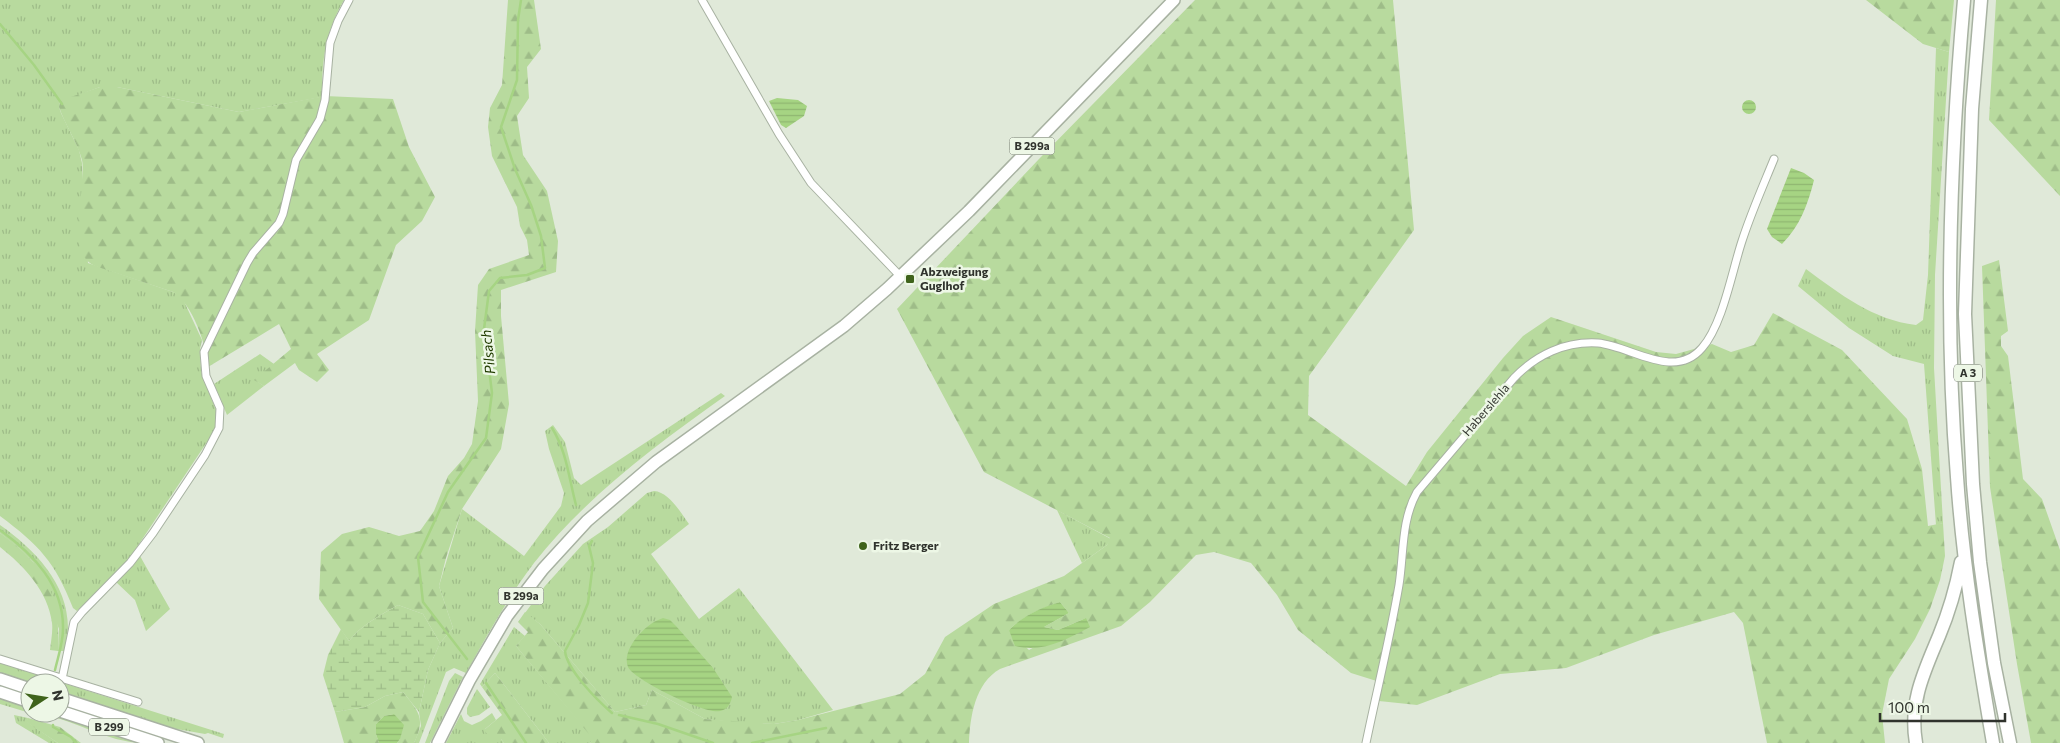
<svg xmlns="http://www.w3.org/2000/svg" width="2060" height="743" font-family="Commissioner,sans-serif">
<style>
.grass{fill:url(#grass-tufts)}
.forest{fill:url(#forest-firs);fill-rule:evenodd}
.wetland{fill:url(#wetland-marsh)}
.water{fill:url(#water-rules)}
.lines{fill:none;stroke-linecap:round;stroke-linejoin:round}
.stream{stroke:#a6d483;stroke-width:2.5}
.street-casing{stroke:#a8b2a2;stroke-width:9}
.primary-casing{stroke:#a8b2a2;stroke-width:14}
.highway-casing{stroke:#a8b2a2;stroke-width:15}
.street{stroke:#fff;stroke-width:7}
.primary{stroke:#fff;stroke-width:11}
.highway{stroke:#fff;stroke-width:12}
.poi-dot{fill:#3f631b;stroke:#edf7e6;stroke-width:2}
.labels{text-anchor:middle;stroke-width:5;stroke-linejoin:round;paint-order:stroke}
.shield{fill:#edf7e6;stroke:#696e64;stroke-width:1}
.shield-label{font-size:11px;font-weight:bold;fill:#30332d}
.poi-label{font-size:12px;font-weight:bold;fill:#30332d;stroke:#edf7e6;text-anchor:start}
.street-label{font-size:12px;fill:#30332d;stroke:#edf7e6}
.water-label{font-size:14px;font-style:italic;fill:#223d02;stroke:#edf7e6}
</style>
<defs>
<pattern id="grass-tufts" width="24" height="20" patternUnits="userSpaceOnUse" patternTransform="scale(1.25)"><rect width="24" height="20" fill="#b8da9e"/><path d="M3 7l-1-3M5 7V3M7 7l1-3M15 17l-1-3M17 17v-4M19 17l1-3" fill="none" stroke="#9ebc88"/></pattern>
<pattern id="forest-firs" width="22" height="20" patternUnits="userSpaceOnUse" patternTransform="scale(1.25)"><rect width="22" height="20" fill="#b8da9e"/><path d="M5 1l3.5 6h-7zM16 11l3.5 6h-7z" fill="#9ebc88"/></pattern>
<pattern id="wetland-marsh" width="20" height="14" patternUnits="userSpaceOnUse" patternTransform="scale(1.25)"><rect width="20" height="14" fill="#b8da9e"/><path d="M1 5h8M5 5V1M11 12h8M15 12V8" fill="none" stroke="#9ebc88"/></pattern>
<pattern id="water-rules" width="6" height="5" patternUnits="userSpaceOnUse" patternTransform="scale(1.25)"><rect width="6" height="5" fill="#a6d483"/><path d="M0 2.5h6" fill="none" stroke="#8fb671"/></pattern>
</defs>
<rect width="100%" height="100%" fill="#e0e9d9"/>
<path class="grass" d="M0 0H344C325 33 322 59 322 97L239 112 117 87H100L60 102 59 107 61 113 79 150 82 163 88 263 173 292 182 297 202 340 200 349 201 372 218 415V423L211 436 129 559 77 611 73 608C55 562 39 545 0 516Z
M1936 48 1949 52 1935 275 1934 368 1943 523 1936 525 1924 364 1893 356 1849 328 1798 286 1806 269C1840 294 1873 320 1916 325L1923 320 1928 275Z
M260 354 274 364 255 380 264 386 227 415 214 384Z
M721 393 725 396C656 445 587 496 534 563 508 597 487 636 466 673L454 668 446 672 419 743H414L421 726 419 712 428 670 440 643 453 628 439 586 462 509 524 556 561 506 564 493 549 449 545 431 553 425 565 442 574 478 581 485Z
M654 491C669 492 681 513 689 524L651 554 699 619 739 588 833 710 798 720 774 724 743 723 705 719 652 690 646 705 615 712 540 624 525 613 545 586 583 544 608 527 647 493Z
M1057 510 1111 539 1107 545 1082 563Z
M0 525C34 549 68 583 68 628 68 636 66 644 64 651H58L59 629 33 562 20 549 0 533Z
M140 556 170 609 146 631 135 600 116 582Z
M514 627 525 636 516 646 594 739 590 743H549L495 673 482 687 480 684Z
M0 663 224 734 223 738 208 733 205 734 171 728 60 693V683H31L0 673Z
M455 673 463 677 430 743H425L449 681Z
M477 689 490 707 479 715 470 717 467 714V708Z
M0 699 30 707V713L0 704Z
M34 713H52L145 743C105 743 72 717 34 713Z
M492 713 496 720 485 729 501 739 504 743H446L461 714 464 721 472 725 481 721Z
M14 715 28 718 27 722 58 743H49L16 723Z"/>
<path class="forest" d="M508 0H534L541 49 527 67 529 98 517 116 523 155 547 191 558 241 556 272 501 290V316L509 404 501 449 462 509 446 558 439 586 453 628 440 643 423 614 398 605C381 615 361 625 349 641L319 599 321 552 342 534 369 527 399 536 420 531 434 511 448 476 464 458 472 444 478 401 475 331 478 285 489 269 529 255 527 240 520 226 517 207 492 156 488 127 490 108 502 85Z
M1195 0H1393L1414 230 1309 376 1308 415 1406 486 1427 452 1503 358 1523 336 1551 317 1656 352 1676 354 1712 344 1731 352 1754 345 1773 313 1842 350 1907 419 1922 469 1928 526 1943 523 1945 556 1940 580 1930 609 1915 639 1889 679 1882 714 1885 743H1767L1743 623 1734 612 1654 635 1566 668 1500 674 1417 705 1379 701 1383 683 1351 673 1298 630 1277 595 1251 563 1214 552 1196 555 1150 602 1121 626 1000 669C975 683 970 717 969 743H590L593 739 516 646 528 632 518 622 525 612 540 624 615 712 646 705 652 690 705 719 774 724 798 720 900 694 925 674 945 637 994 604 1064 576 1107 545 1110 538 984 472 897 309 1039 159ZM1060 602 1069 613 1044 627 1058 630 1086 618 1029 650 1009 630C1024 615 1040 609 1060 602Z
M1866 0H1954L1949 52 1923 44Z
M1996 0H2060V196L1989 120Z
M100 87H117L239 112 325 96 393 99 409 147 435 197 422 221 396 245 369 320 317 354 329 370 317 382 299 370 295 363 264 386 254 380 291 349 279 324 208 367C207 346 192 303 173 292L95 266C62 251 88 189 82 160 77 141 65 125 59 107L60 101 65 99Z
M1999 260 2008 331 2001 336V346L2008 356 2023 479 2042 499 2060 550V743H2031L2017 664 1990 487 1982 266Z
M0 533C46 566 61 595 58 651L50 650C51 641 53 631 52 623 48 591 24 566 0 547Z
M495 673 549 743H504L501 739H491L484 730 502 715 482 687Z
M403 692C419 712 426 718 414 743H397L400 739 394 714 384 716 376 724V734L379 743H344L335 712 365 707 385 696Z
M28 718 60 727 81 743H58L26 722Z"/>
<path class="wetland" d="M398 605 423 614 440 643 428 670 419 712 403 692 385 696 365 707 335 712 323 675 328 655 341 629 349 641C361 625 381 615 398 605Z"/>
<path class="water" d="M777 98 798 100 807 106 804 116 786 128 781 125 769 101Z
M1742 107a7 7 0 1 1 14 0a7 7 0 1 1-14 0Z
M1791 168 1804 173 1814 180C1808 204 1800 226 1782 244L1772 237 1767 229Z
M1060 602 1069 613 1044 627 1058 630 1086 618 1090 627C1065 640 1043 653 1015 646L1009 630C1024 615 1040 608 1060 602Z
M663 618 670 620 676 626 713 668 732 697C731 703 727 710 720 711 706 715 634 680 628 667 624 657 630 646 636 638 644 629 651 622 663 618Z
M394 714 404 725 400 739 397 743H379L376 734V724L384 716Z"/>
<g class="lines">
<path class="stream" d="M0 24 34 65 62 104
M552 428C567 452 569 479 576 505
M0 530C33 554 64 585 63 629 63 643 58 657 55 670
M592 541 589 546 593 563 588 603 579 625 565 651C567 670 597 700 612 713
M467 659 423 602 418 557 448 492 486 438 492 393 484 329 489 291 500 278 527 275 545 268 541 236 531 205 515 169 501 127 517 80 518 20 521 0
M486 683 526 743
M619 715 658 724 713 743
M53 725V727L71 737 76 743
M752 743 826 728"/>
<g class="street-casing">
<path id="street" d="M702 0 779 134 811 183 901 277
M0 659 138 702
M62 679 74 622 82 612 130 563 153 533 205 455 219 428 220 408 206 376 204 352 247 263 253 253 279 223 283 214 296 160 320 119 325 100 330 43 338 21 349 0
M1366 743C1377 690 1390 638 1399 585 1404 553 1401 521 1417 492L1514 378C1536 355 1565 341 1598 343 1631 346 1674 381 1702 348 1723 324 1732 271 1742 241 1751 213 1763 186 1774 159"/>
</g>
<g class="primary-casing">
<path id="primary" d="M0 679 30 689
M0 692 30 702
M60 698 198 743
M60 711 158 743
M438 743 469 681 507 616 543 569 587 521 656 462 844 326 887 289 969 211 1174 0"/>
</g>
<g class="highway-casing">
<path id="highway" d="M1964 0C1950 158 1944 318 1957 477 1963 566 1978 655 1993 743
M1981 0 1972 109 1965 314 1973 484 1980 562 1994 663 2010 743
M1916 743C1909 702 1924 672 1939 636 1949 612 1956 588 1961 562"/>
</g>
<use href="#street" class="street"/>
<use href="#primary" class="primary"/>
<use href="#highway" class="highway"/>
</g>
<g class="poi-dot">
<rect x="905" y="274" width="10" height="10" rx="2.5"/>
<circle cx="863" cy="546" r="5"/>
</g>
<g class="labels">
<g class="shield">
<rect x="1009.5" y="137.5" width="45" height="17" rx="4"/>
<rect x="1954" y="364.5" width="28" height="17" rx="4"/>
<rect x="498.5" y="587.5" width="45" height="17" rx="4"/>
<rect x="89" y="718.5" width="40" height="17" rx="4"/>
</g>
<g class="shield-label">
<text x="1032" y="150">B 299a</text>
<text x="1968" y="377">A 3</text>
<text x="521" y="600">B 299a</text>
<text x="109" y="731">B 299</text>
</g>
<g class="poi-label">
<text x="920" y="276">Abzweigung<tspan x="920" dy="14">Guglhof</tspan></text>
<text x="873" y="550">Fritz Berger</text>
</g>
<g class="street-label">
<text transform="translate(1486 410) rotate(-49)" y="4">Haberslehla</text>
</g>
<g class="water-label">
<text transform="translate(488 352) rotate(-96)" y="5">Pilsach</text>
</g>
</g>
<g transform="translate(45 698) rotate(78)"><circle r="24" fill="#edf7e6" stroke="#a1a99c"/>
<path d="M0-4L9 19L0 12L-9 19Z" fill="#3f631b"/>
<text y="-8" font-size="14" font-weight="bold" text-anchor="middle" fill="#30332d">N</text>
</g>
<path d="M1880 713v8h125v-8" fill="none" stroke="#30332d" stroke-width="2.5"/>
<text x="1888" y="713" font-size="15" fill="#30332d" stroke="#edf7e6" stroke-width="4" paint-order="stroke">100 m</text>
</svg>
